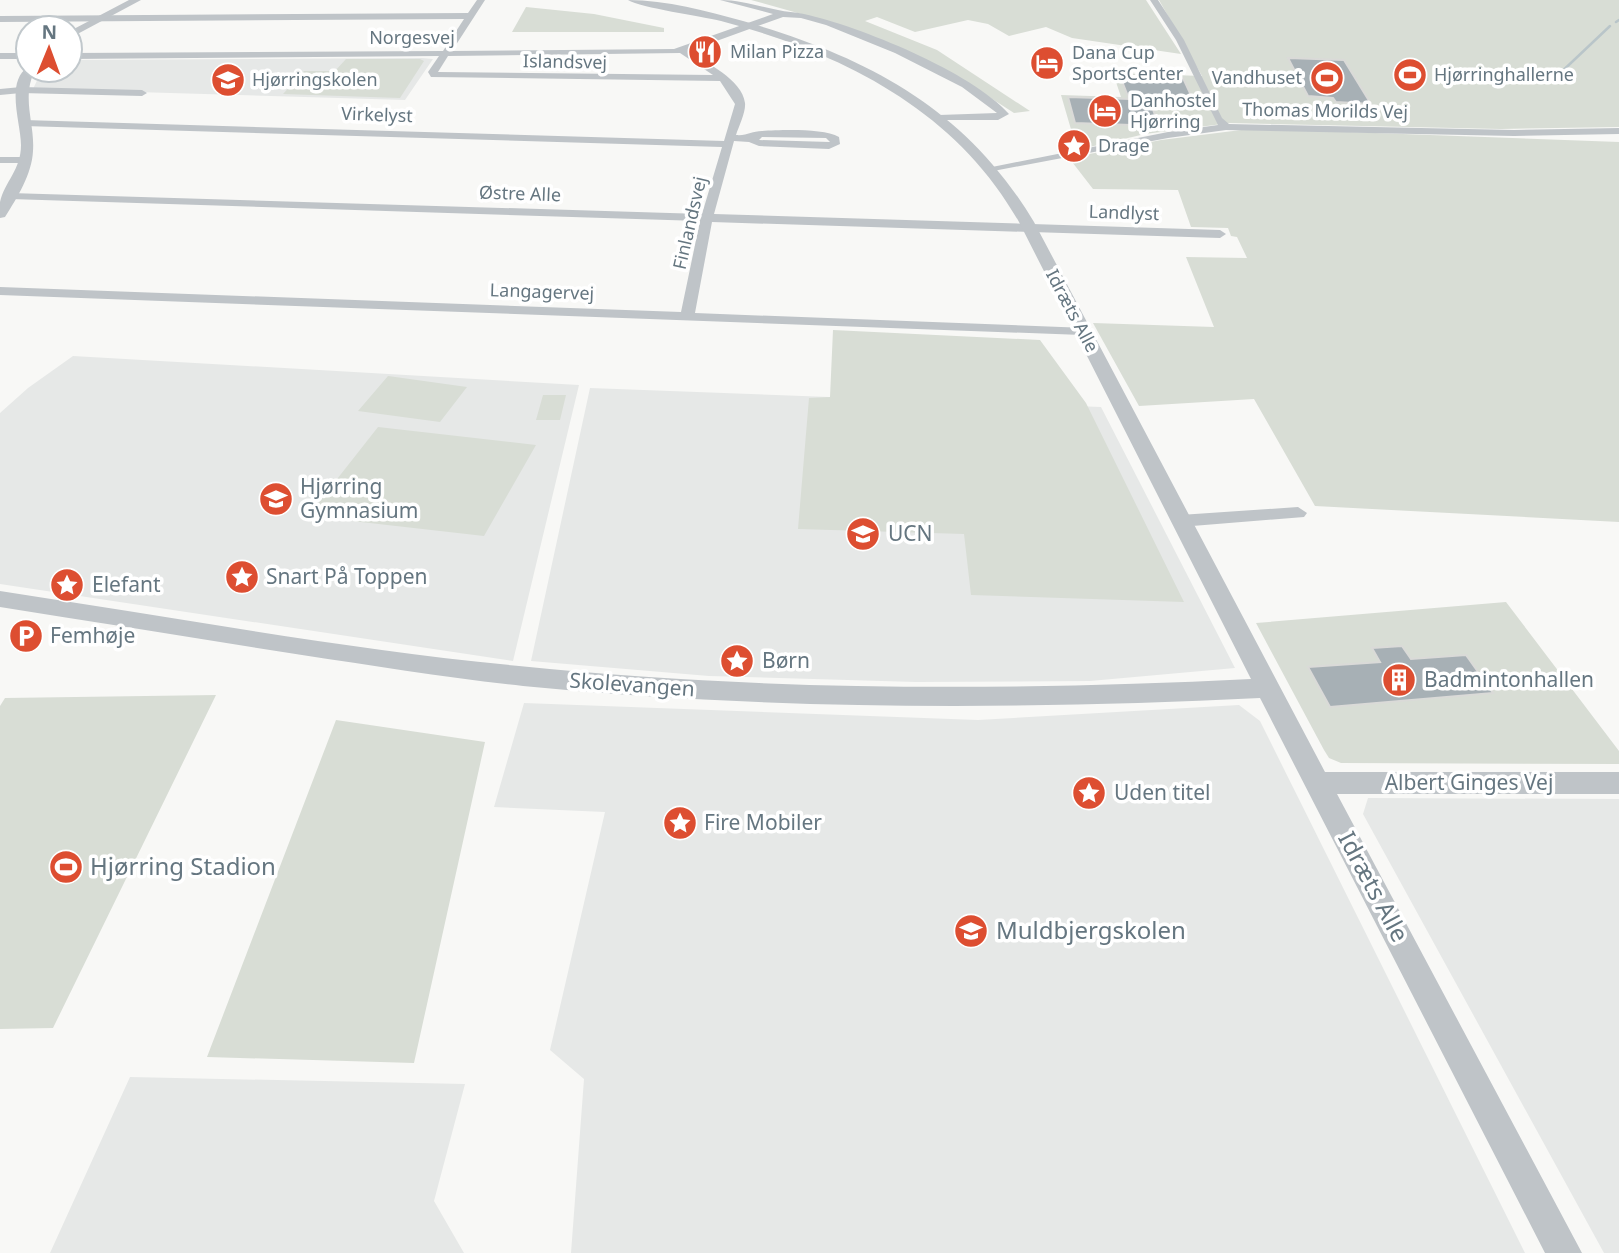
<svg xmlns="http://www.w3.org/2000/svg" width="1619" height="1253" font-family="'Noto Sans',sans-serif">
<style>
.built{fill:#e6e8e7}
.green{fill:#d8ddd5}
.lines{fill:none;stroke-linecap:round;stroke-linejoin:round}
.stream{stroke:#b9c5c9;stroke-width:2.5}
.building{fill:#a7b0b5;stroke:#dadad8;stroke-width:2}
.minor{fill:#bfc4c8;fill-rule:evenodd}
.tertiary{fill:#bfc4c8;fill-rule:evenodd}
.labels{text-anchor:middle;stroke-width:7;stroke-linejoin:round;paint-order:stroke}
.far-street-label{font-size:18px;fill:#657680;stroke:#fff}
.far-poi-label{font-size:18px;fill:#657680;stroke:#fff;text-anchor:start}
.poi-label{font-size:21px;fill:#657680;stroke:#fff;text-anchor:start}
.street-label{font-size:21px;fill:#657680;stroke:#fff}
.near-poi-label{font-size:24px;fill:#657680;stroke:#fff;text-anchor:start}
.near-street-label{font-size:24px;fill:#657680;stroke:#fff}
</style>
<rect width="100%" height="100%" fill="#f8f8f6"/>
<path class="built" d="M422 58 433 59 405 100 33 89 42 70H70V60Z
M73 356 579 385 513 661 0 584V413L28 388Z
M590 388 1101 407 1235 668 1090 681 916 682 709 676 531 661Z
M524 703 978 720 1239 705 1260 721 1525 1253H571L584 1079 550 1050 605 812 494 807Z
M1368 798 1619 799V1253H1604L1363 814Z
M130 1077 465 1084 434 1201 464 1253H50Z"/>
<path class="green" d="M751 0H1146L1181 54 1072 38 1046 27 1009 36 988 24 968 20 915 32 877 17 865 21 937 50 1030 111 1014 113 969 84 812 17Z
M1159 0H1619V127L1501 129 1230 123 1145 134 1077 150 1061 95 1121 97 1113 73 1202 76Z
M526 7 594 14 664 28V32H512Z
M346 59H420L424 61 400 98 283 94 304 71H335Z
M1241 130H1293L1619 142V522L1315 506 1254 399 1139 406 1093 323 1214 327 1186 257 1247 258 1237 237 1231 236 1228 228 1191 227 1178 190 1093 189 1069 158 1161 140Z
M833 330 1040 340 1086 403 1184 602 971 595 964 534 798 529 809 398 830 397Z
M388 376 467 387 440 422 358 411Z
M543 395H566L560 420H536Z
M378 427 536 445 484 536 308 516Z
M1506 602 1619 751V764L1341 763 1329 758 1324 750 1256 623Z
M216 695 53 1028 0 1029V706L5 698Z
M336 720 485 742 414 1063 207 1057Z"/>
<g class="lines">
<path class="stream" d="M1616 22 1619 20
M1536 81 1555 78 1610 26"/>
</g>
<path class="building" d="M1288 58 1344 60 1371 104 1336 102 1333 98 1308 96Z
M1120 76 1183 78 1196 106 1151 104 1159 126 1075 123 1068 97 1129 99Z
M1402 646 1411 659 1466 655 1493 693 1330 707 1308 667 1380 662 1372 648Z"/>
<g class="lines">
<path class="minor" d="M477 0H485L452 51 674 49 773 14 720 0C740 0 758 6 778 10 786 12 795 12 804 14 859 26 972 72 1009 114L998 120H935L934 118 939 115 997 113 962 87 895 53 826 25 801 18 783 17 689 51C706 63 742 79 745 103 746 112 739 126 736 135 747 136 752 131 762 131 781 130 823 128 839 137L840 144 829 149 759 146 749 142 734 141 714 214 1220 230 1226 234 1220 238 712 222 695 313 1087 328 1089 331 1082 335 0 295V287L681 312 700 221 10 199 4 196 10 193 702 214 722 147 24 126 19 123 24 120 724 141 735 104 720 81 431 77 428 72 439 56 70 59V53L443 51 464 19 0 22V16L468 13ZM680 53 713 75 438 72 448 56ZM762 137 826 138 830 142 759 140Z
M1150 0H1158L1184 40 1222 118 1229 124 1514 130 1619 128V134L1514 136 1226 130 1168 138 988 172 986 170 992 167 1168 132 1218 125 1176 40Z
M0 53H28V59H0Z
M21 87 142 90 147 93 142 96 21 93 0 95V89Z
M0 157H26L31 160 26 163H0Z
M1298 507 1307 513 1304 517 1180 527 1171 521 1180 515Z"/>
<path class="tertiary" d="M129 0H141L70 38V31Z
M628 0C667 0 706 11 743 21 867 57 966 108 1034 222L1325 772H1619V794H1337L1582 1253H1545L1260 698C1014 710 768 710 523 686 449 678 375 666 302 655 201 639 101 623 0 607V591C172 617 345 649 519 666 762 691 1007 691 1251 679L1019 222C956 110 842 53 721 21 701 16 641 8 628 0Z
M28 67V70H35C21 98 35 123 33 151 32 174 17 198 5 217L0 218C0 213 0 206 0 202 5 181 21 170 21 145 21 123 5 82 28 67Z"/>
</g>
<defs>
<g id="restaurant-disc" transform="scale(1.75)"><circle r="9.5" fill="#dd4e31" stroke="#fff"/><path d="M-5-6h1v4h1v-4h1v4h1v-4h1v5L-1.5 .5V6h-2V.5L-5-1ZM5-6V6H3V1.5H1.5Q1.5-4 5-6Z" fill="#fff"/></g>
<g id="hotel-disc" transform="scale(1.75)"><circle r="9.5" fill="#dd4e31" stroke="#fff"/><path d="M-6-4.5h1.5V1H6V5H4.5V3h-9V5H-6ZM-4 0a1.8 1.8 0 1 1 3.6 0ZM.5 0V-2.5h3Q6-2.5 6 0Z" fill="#fff"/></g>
<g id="stadium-disc" transform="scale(1.75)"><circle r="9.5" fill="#dd4e31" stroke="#fff"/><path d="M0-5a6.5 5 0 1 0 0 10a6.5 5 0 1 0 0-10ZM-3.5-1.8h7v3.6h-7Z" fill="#fff"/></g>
<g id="school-disc" transform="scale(1.75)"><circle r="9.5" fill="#dd4e31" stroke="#fff"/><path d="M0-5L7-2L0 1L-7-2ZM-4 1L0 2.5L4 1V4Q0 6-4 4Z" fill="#fff"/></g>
<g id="sight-disc" transform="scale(1.75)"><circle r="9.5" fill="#dd4e31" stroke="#fff"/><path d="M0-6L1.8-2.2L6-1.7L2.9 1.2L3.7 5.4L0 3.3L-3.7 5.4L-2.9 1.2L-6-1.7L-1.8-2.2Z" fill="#fff"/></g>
<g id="university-disc" transform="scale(1.75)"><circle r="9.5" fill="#dd4e31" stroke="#fff"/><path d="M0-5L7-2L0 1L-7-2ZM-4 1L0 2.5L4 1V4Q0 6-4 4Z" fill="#fff"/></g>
<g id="parking-disc" transform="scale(1.75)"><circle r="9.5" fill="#dd4e31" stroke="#fff"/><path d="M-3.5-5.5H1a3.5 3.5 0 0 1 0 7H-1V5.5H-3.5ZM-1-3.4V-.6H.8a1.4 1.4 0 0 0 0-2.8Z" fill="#fff"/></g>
<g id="building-disc" transform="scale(1.75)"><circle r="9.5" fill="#dd4e31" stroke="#fff"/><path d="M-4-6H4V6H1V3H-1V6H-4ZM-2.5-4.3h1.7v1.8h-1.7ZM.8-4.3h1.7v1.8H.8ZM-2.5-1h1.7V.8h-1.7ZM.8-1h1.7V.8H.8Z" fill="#fff"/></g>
</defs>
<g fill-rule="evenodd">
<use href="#restaurant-disc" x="705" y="52"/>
<use href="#hotel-disc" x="1047" y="63"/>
<use href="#stadium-disc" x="1410" y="75"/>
<use href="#stadium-disc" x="1327" y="78"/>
<use href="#school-disc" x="228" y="80"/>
<use href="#hotel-disc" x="1105" y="111"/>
<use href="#sight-disc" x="1074" y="146"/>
<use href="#school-disc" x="276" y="499"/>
<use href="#university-disc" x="863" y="534"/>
<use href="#sight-disc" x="242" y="577"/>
<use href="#sight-disc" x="67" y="585"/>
<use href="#parking-disc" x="26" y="636"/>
<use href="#sight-disc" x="737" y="661"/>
<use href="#building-disc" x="1399" y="680"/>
<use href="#sight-disc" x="1089" y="793"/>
<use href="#sight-disc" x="680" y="823"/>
<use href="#stadium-disc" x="66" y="867"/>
<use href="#school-disc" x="971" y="931"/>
</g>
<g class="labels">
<g class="far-street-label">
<text x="412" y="44">Norgesvej</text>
<text transform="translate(565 62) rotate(1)" y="6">Islandsvej</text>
<text transform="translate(1325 111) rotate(1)" y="6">Thomas Morilds Vej</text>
<text transform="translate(377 115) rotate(2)" y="6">Virkelyst</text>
<text transform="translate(520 194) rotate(2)" y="6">Østre Alle</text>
<text transform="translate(1124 213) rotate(2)" y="6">Landlyst</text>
<text transform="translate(690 223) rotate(-77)" y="6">Finlandsvej</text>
<text transform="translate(542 292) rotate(2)" y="6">Langagervej</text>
<text transform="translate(1072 311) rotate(62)" y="6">Idræts Alle</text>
</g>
<g class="far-poi-label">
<text x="730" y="58">Milan Pizza</text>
<text x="1072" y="59">Dana Cup<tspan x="1072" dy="21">SportsCenter</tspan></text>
<text x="1434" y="81">Hjørringhallerne</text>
<text x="1302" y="84" text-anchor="end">Vandhuset</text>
<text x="252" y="86">Hjørringskolen</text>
<text x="1130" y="107">Danhostel<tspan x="1130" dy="21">Hjørring</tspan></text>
<text x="1098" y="152">Drage</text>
</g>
<g class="poi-label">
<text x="300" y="494">Hjørring<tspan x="300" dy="24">Gymnasium</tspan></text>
<text x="888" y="541">UCN</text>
<text x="266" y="584">Snart På Toppen</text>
<text x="92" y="592">Elefant</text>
<text x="50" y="643">Femhøje</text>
<text x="762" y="668">Børn</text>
<text x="1424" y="687">Badmintonhallen</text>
<text x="1114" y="800">Uden titel</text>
<text x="704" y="830">Fire Mobiler</text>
</g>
<g class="street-label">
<text transform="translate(632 685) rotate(4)" y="7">Skolevangen</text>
<text x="1469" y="790">Albert Ginges Vej</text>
</g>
<g class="near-poi-label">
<text x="90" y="875">Hjørring Stadion</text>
<text x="996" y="939">Muldbjergskolen</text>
</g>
<g class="near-street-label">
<text transform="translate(1373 887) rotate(62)" y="8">Idræts Alle</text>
</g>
</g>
<g transform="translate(49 49) rotate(1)"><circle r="33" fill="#ffffff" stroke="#c1c8cc" stroke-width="2"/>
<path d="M0-5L12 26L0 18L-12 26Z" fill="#dd4e31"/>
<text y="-10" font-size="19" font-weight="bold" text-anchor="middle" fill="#657680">N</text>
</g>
</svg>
